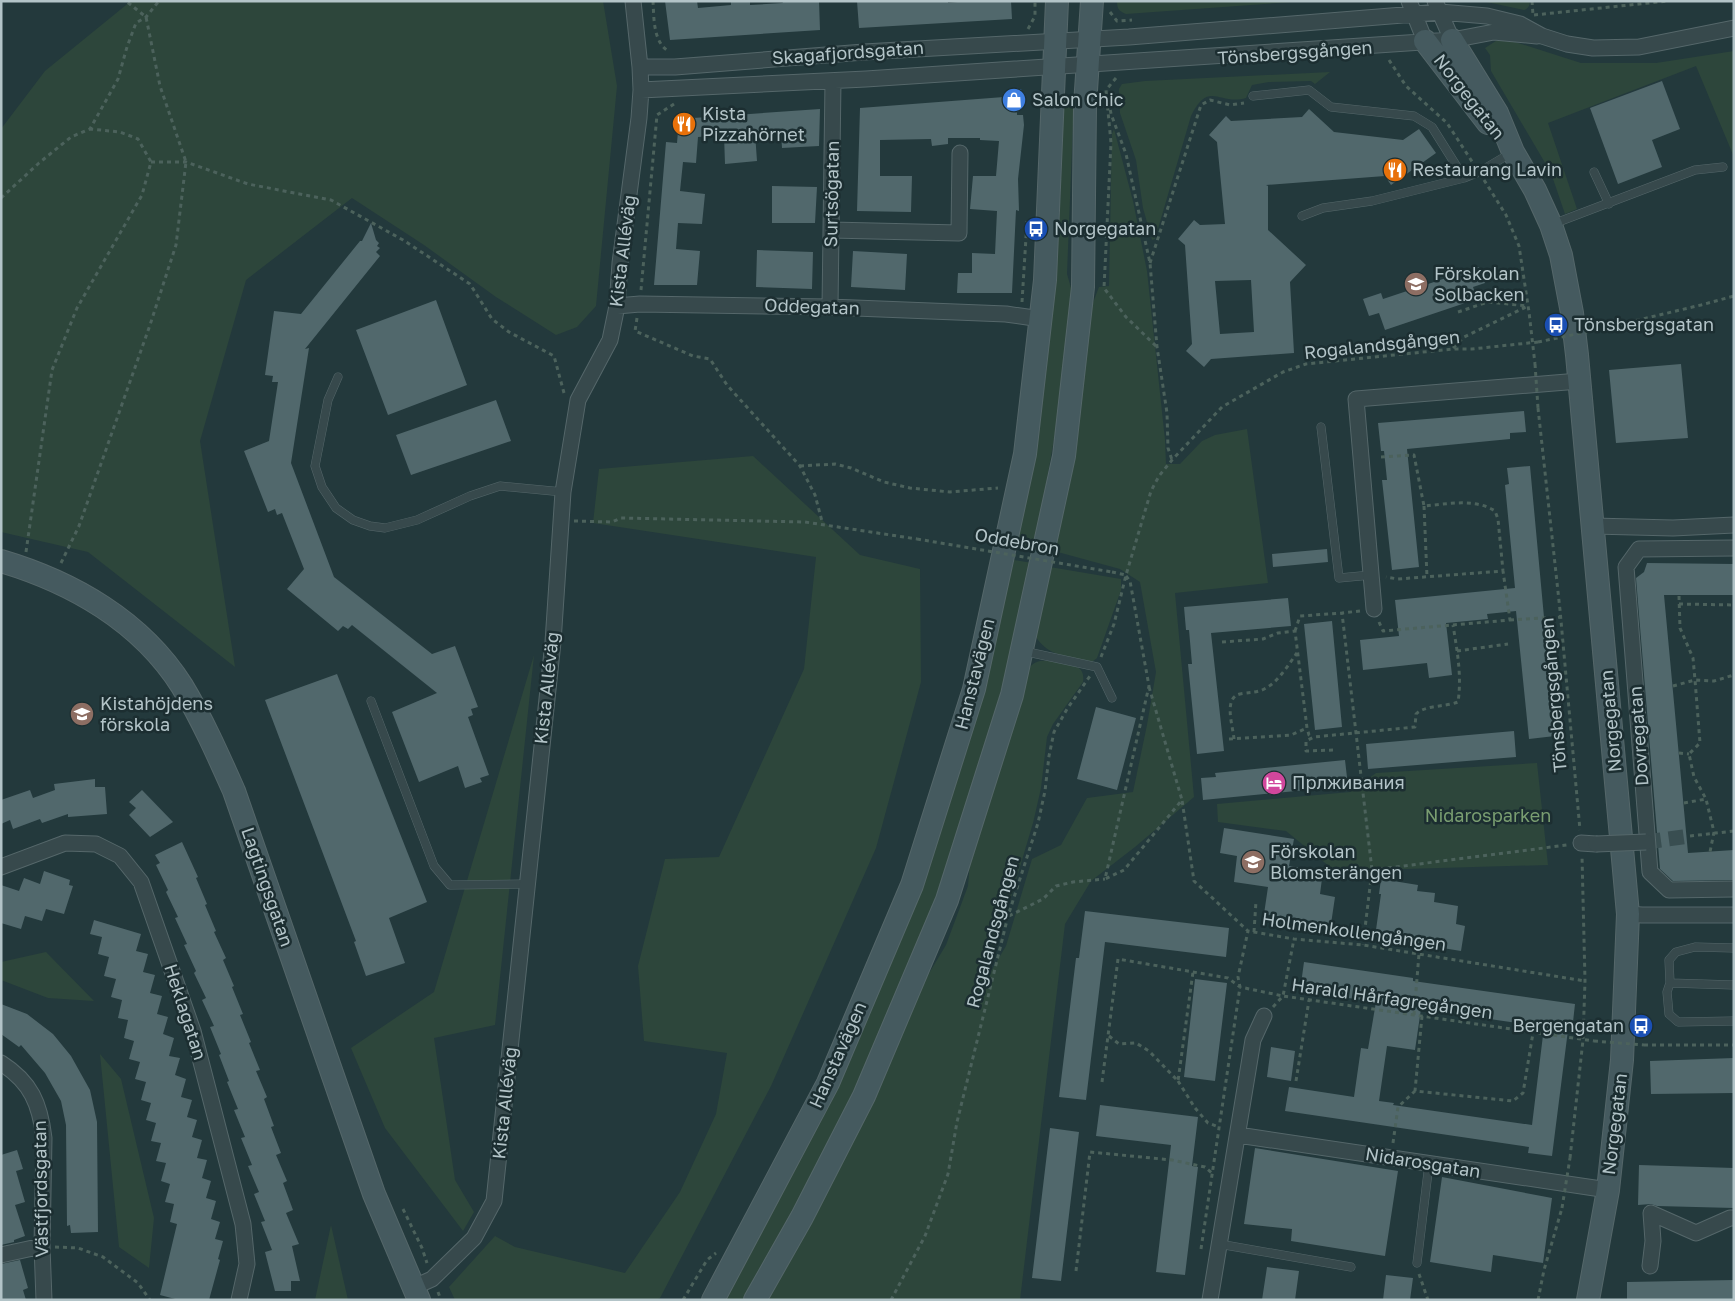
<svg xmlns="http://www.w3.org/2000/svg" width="1735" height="1301" font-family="'Golos Text',sans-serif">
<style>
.green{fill:#2d463b}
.building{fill:#51686c;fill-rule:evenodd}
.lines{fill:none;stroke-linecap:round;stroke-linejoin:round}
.street-tunnel{stroke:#394e51;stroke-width:15;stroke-dasharray:15 8;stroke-linecap:butt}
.lane-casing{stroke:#55676a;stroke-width:9}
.street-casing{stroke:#55676a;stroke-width:17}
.secondary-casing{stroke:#55676a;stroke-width:24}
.path{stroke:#4c625c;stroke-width:3;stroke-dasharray:4 4;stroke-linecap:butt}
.lane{stroke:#37494c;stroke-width:8}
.street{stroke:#37494c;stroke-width:15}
.secondary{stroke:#455a5f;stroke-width:22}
.street-bridge-casing{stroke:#55676a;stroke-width:17;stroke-linecap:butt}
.path-bridge{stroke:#4c625c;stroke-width:3;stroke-dasharray:4 4;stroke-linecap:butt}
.street-bridge{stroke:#37494c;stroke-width:15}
.labels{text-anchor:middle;stroke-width:5;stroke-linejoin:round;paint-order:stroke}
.street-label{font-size:18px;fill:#b3c4c8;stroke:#1c2e31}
.poi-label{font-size:18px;fill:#b3c4c8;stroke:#1c2e31;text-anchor:start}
.park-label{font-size:18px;fill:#7a9e71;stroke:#1c2e31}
</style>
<rect width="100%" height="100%" fill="#23393c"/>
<path class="green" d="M131 1H603L617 86 596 306 577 327 556 335 496 297 424 245 352 198 246 280 200 441 235 667 88 552 1 532V129L45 71Z
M1117 1H1305L1126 14C1119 11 1117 9 1117 1Z
M1482 1H1530C1530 5 1528 9 1524 10Z
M1499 39 1515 42 1581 63H1656L1734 51V157L1696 66 1548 123 1577 209 1565 214 1551 173 1491 71 1490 55 1485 48Z
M1330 72 1315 84 1311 81 1269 82 1252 85 1246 98C1219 106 1209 79 1191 116L1155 239 1152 240 1143 208 1136 160 1120 113 1119 89 1122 84 1145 81Z
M1074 98 1067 274 1073 295 1057 422 1035 548 1017 546C1031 462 1045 378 1054 293 1060 228 1062 164 1063 99Z
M1114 129 1133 201 1147 271 1165 440 1166 464H1180L1202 441 1215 435 1247 429 1268 583 1175 593 1194 797 1135 847 1091 881 1065 924 1020 1300H767L922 985 946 945 968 886 970 860 1027 670C1030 667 1033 663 1037 662 1043 658 1071 664 1077 667 1083 670 1084 676 1083 682L1053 724 1047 737 1041 788 1033 823 987 978 1006 946 1032 859 1061 845 1087 798 1133 792 1147 725 1156 672 1140 582 1120 569 1054 551 1089 313 1099 287 1109 286 1112 134Z
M753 456 860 555 920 569 921 682 876 848 771 1086 660 1298 656 1300H455L449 1287 495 1236 515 1247 625 1273 680 1192 716 1114 727 1053 644 1041 638 966 665 859 719 857 804 669 816 557 593 523 599 469Z
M1014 560 1032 563 1007 668 978 777 950 859 915 951 842 1118 801 1199 745 1300H723L817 1126 854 1052 917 895 943 825 971 737Z
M1050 567 1121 579V590L1097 658 1092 662C1072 657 1048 657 1036 637Z
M534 655 495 1025 434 1038 455 1180 474 1212 463 1231 385 1128 351 1048 434 992Z
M1537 763 1548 865 1335 871 1286 831 1218 822 1217 804 1350 792 1376 773Z
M46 952 94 1001 48 998 1 980V962Z
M100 1054 121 1079 154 1218 149 1268 119 1247Z
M331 1225 348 1300H315Z"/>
<path class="building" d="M665 1H697L698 8 731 5V1H750V5L783 3 782 1H819L820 30 670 40Z
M857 1H948V3L967 1H1011L1012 19 859 28Z
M1662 81 1680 129 1652 140 1662 167 1618 184 1590 108Z
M1017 96V115H1023L1024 125 1018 179 1019 211 1016 210 1012 293H957L958 273H972V253L995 254 997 211 970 209 973 176H996L999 141 980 140V138H948V144L932 146 931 139 880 140V176H912L911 212 857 211 860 108Z
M820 109 819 146 782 148 781 131 755 133 757 161 725 164 724 135 698 137 696 163 683 162 680 191 705 194 702 224 678 223 676 249 700 251 697 285H654L666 142 677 143 679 119Z
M1309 109 1334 132 1403 140 1419 129 1436 153 1391 185 1385 176 1266 185 1268 186V230L1306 265 1290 282 1294 353 1211 359 1204 367 1186 351 1192 344 1185 245 1178 239 1194 220 1200 225 1225 224 1217 142 1209 135 1226 116 1231 121 1302 117ZM1251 280 1254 332 1220 334 1215 281Z
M772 186 817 187 815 223H772Z
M371 223 376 240 379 243 377 246 380 248 376 252 380 256 305 349 309 348 291 463 334 577 432 654 455 646 478 707 471 709 473 715 468 717 489 775 480 778 482 782 465 788 458 766 419 782 392 712 437 693 352 625 348 629 343 626 338 631 287 589 304 569 282 513 277 515 275 509 268 512 244 451 269 441 278 382H272L273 376 265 375 274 311 301 314 360 241H362Z
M757 250 813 252 812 289 756 287Z
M853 251 907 254 905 290 851 287Z
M1479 267 1485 283 1473 287 1477 299 1385 330 1379 313 1369 316 1363 299 1381 293 1383 299Z
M436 300 467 385 388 415 356 330Z
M1681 364 1688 438 1616 443 1609 370Z
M496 400 511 441 411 475 396 435Z
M1524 411 1526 432 1510 433V439L1407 449 1419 567 1392 570 1382 480H1387L1384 451H1381L1378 423Z
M1530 466 1555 736 1529 739 1516 611 1487 614 1488 619 1446 623 1452 675 1429 678 1427 663 1363 670 1360 640 1399 636 1395 600 1515 588 1505 485 1509 484 1507 468Z
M1327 549 1328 562 1273 567 1272 554Z
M1647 563 1734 564V595H1664L1688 853 1734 850V880L1673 881 1660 869 1636 578 1644 572Z
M1288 598 1291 626 1211 633 1224 751 1197 754 1188 664H1192L1189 630H1186L1184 607Z
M1332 621 1342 727 1315 730 1304 624Z
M337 674 427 902 389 918 405 963 366 976 354 942 356 941 265 700Z
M1096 707 1136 718 1117 790 1077 779Z
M1514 731 1516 757 1368 769 1366 744Z
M1345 760 1348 786 1203 800 1201 778 1216 777 1215 773Z
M95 779V787H105L107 814 68 817V814L42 823 40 819 13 829 10 820 1 824V800L30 790 33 798 55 790 54 784Z
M142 790 173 822 150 837 129 815 136 808 129 802Z
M1224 828 1294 839 1289 866 1323 871 1320 894 1335 897 1331 924 1264 914 1268 887 1234 882 1237 856 1220 853Z
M182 842 198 877 196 878 207 904 205 905 216 931 214 932 226 958 223 960 234 986 232 987 243 1014 240 1015 251 1042 249 1043 260 1070 256 1071 267 1097 264 1099 274 1126 271 1127 281 1153 276 1155 287 1181 283 1183 293 1210 286 1213 299 1244 292 1246 300 1281H291V1291H275L265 1252 272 1250 261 1222 265 1221 254 1194 259 1192 248 1166 252 1165 241 1138 245 1137 234 1110 238 1109 227 1082 229 1081 219 1055 221 1054 210 1027 214 1026 202 1000 206 998 194 973 196 971 184 945 187 944 175 918 178 917 166 892 168 890 156 865 160 863 155 855Z
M44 871 70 880 69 885 73 886 64 914 46 909 42 921 25 916 21 929 1 923V885L19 891 24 878 40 884Z
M1381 879 1418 885 1417 891 1435 893 1434 902 1458 906 1456 924 1465 926 1461 951 1375 937 1381 894H1379Z
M1085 911 1229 928 1226 957 1105 942 1086 1100 1059 1097 1076 958H1079Z
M94 920 141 934 136 951 148 954 143 972 155 975 150 993 162 996 157 1014 168 1017 163 1034 174 1038 169 1056 180 1058 175 1075 186 1079 181 1097 192 1100 187 1117 197 1120 192 1137 202 1140 197 1158 207 1160 202 1178 211 1181 206 1198 216 1201 211 1219 220 1222 215 1239 223 1241 218 1259 220 1260 209 1300H179L160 1295 177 1224 170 1222 174 1204 165 1202 170 1184 161 1181 166 1163 156 1161 161 1143 151 1141 156 1123 146 1120 151 1103 141 1100 146 1082 135 1079 140 1062 129 1059 134 1041 124 1038 128 1020 118 1018 122 1000 111 997 116 979 104 976 109 957 98 954 102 937 90 934Z
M1304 962 1413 978V981L1575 1004 1572 1031 1568 1030 1552 1156 1528 1153 1529 1147 1285 1111 1289 1087 1354 1097 1361 1048 1368 1049 1376 1002 1300 991ZM1421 1009 1544 1027 1532 1125 1393 1105 1394 1103 1379 1101 1387 1046 1415 1050Z
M1195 979 1227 983 1215 1081 1184 1077Z
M1 1004 27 1014 53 1034 71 1056 90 1090 97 1122 98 1232 71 1233 70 1225 67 1226 66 1125 61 1101 45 1073 21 1045 19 1047 1 1034Z
M1271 1047 1295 1051 1291 1081 1267 1077Z
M1734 1058V1093L1651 1094 1650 1061Z
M1100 1105 1198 1117 1192 1166 1198 1167 1185 1275 1156 1272 1171 1145 1096 1136Z
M1050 1128 1079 1132 1061 1281 1032 1278Z
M1255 1148 1398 1171 1385 1256 1291 1241 1292 1229 1244 1224Z
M17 1150 23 1169 16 1171 25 1202 15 1205 25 1236 14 1240V1242L1 1245V1155Z
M1639 1165 1734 1168V1208L1657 1206 1651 1204 1638 1205Z
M1442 1177 1552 1198 1543 1263 1493 1255 1491 1272 1430 1262Z
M20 1260 28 1288 23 1290 26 1300H1V1264Z
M1267 1267 1299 1271 1295 1300H1262Z
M1386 1275 1413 1278 1410 1300H1383Z
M1734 1280V1300H1627V1282Z"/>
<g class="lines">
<path class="street-tunnel" d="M1646 842 1690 836"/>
<g class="lane-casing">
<path id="lane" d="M1253 96 1309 90 1331 107 1414 116 1432 127 1464 178
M1594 172 1609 204
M1302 216 1323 208 1372 201 1464 178 1479 172 1511 153
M1553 224 1695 170 1723 167
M338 377 328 400 315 466 322 487 336 508 353 520 370 526 385 528 417 520 470 496 500 486 563 492
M1321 427 1339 578 1371 575
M1023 651 1097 667 1112 698
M371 701 434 866 450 885 527 884
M1670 983 1669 960 1676 952 1695 947 1734 948
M1734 985 1670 983 1667 992 1669 1014 1678 1022 1734 1021
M1219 1244 1351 1267
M1417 1263 1429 1164"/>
</g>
<g class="street-casing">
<path id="street" d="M1409 1 1425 41
M1435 1 1452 40
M640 67H675L864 52 1129 37 1440 12 1487 16 1520 24 1542 36 1567 44 1593 48 1639 47 1734 28
M641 90 866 79 1452 40 1494 32 1537 36
M831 230 959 233 960 153
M617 306 640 304 830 307 1006 314 1041 319
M830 307 833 81
M1593 526 1673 528 1734 525
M1734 548 1639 549 1626 567 1650 872 1669 890 1734 889
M1374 609 1356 399 1579 381
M1581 843 1596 844
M1 867 65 843 96 844 120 856 141 882 193 1031 243 1224 247 1264 239 1300
M1628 914 1642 915H1734
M1 1063C31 1082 40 1104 44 1138L42 1246 44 1300
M1238 1135 1608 1190
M1 1255 42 1246
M1650 1266 1653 1241 1651 1213 1696 1233 1730 1218H1734
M414 1287 432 1279 474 1238 494 1201 553 642 563 492 578 400 610 340 617 306 620 263 639 118 641 90 640 67 633 1
M1210 1300 1253 1040 1264 1016"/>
</g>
<g class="secondary-casing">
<path id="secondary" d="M1452 40 1497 113 1513 152 1535 190 1551 225 1561 255 1572 313 1577 355 1628 914 1622 1060 1608 1190 1588 1300
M1425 41 1488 123
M1 561C72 582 141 621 182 686 202 719 218 755 234 791L374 1194 419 1300
M713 1300 828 1083 912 885 974 689 1025 454 1045 280 1057 1
M755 1300 802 1217 864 1096 947 900 1012 695 1064 456 1083 287 1085 105 1092 1"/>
</g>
<path class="path" d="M653 1C654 18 653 41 668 51
M1532 1 1533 15
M1110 12 1117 21 1132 20
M1534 15 1668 1
M1028 29 1035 16V1
M1389 60 1406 86 1447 123 1473 163
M1116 78 1106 90 1111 143 1104 288 1126 317 1157 347
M1109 102 1111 114 1126 154 1150 263 1157 347 1167 413 1168 448 1172 460
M151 162H186L248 184 331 200 403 240 470 284 492 319 509 332 554 356 564 393
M1484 180 1506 215 1519 246 1529 312 1535 364
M1 198 39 163 71 137 90 129 118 79 127 47 136 23 146 17 159 1
M1150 263 1201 105 1210 100 1230 105 1244 103
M641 290 657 115 674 104
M1022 302 1027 221
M1458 312 1488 302 1528 306
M637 318 635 331 693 356 710 359 727 385 800 466 815 495 823 525
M1605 328 1701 305 1734 296
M1453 348 1464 337 1528 306
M1538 408 1560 610 1580 830
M1381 457 1414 455 1424 506C1447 504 1475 498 1495 511L1498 519 1503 571
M800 466 835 464 851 468 884 482 910 488 950 492 998 488
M1424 506 1427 577
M574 521 612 522 621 518 805 522 917 539
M26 552 52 370 77 308 142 195 151 162 138 139 120 132 90 129
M61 563 79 526 150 325 176 245 186 162 160 86 146 17 126 1
M1112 572 1126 575
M1126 576 1130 581 1149 686 1105 879 1124 870 1182 800 1194 881 1248 931 1294 939 1363 945 1585 981
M1679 596 1680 628 1693 658 1695 680 1714 681 1734 675
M1679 604 1734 605
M1360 611 1342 613 1372 870 1363 945
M1510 620 1561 617
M1379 622 1383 631 1510 620 1503 571 1398 579 1386 577
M1295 631 1300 616 1342 613
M1222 642 1263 639 1278 633 1295 631 1307 728 1309 735 1313 737
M1457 651 1508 644
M1101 657 1114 624 1126 575 1151 491 1159 476 1172 460 1222 407 1283 372 1306 364 1453 349H1472L1538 342
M1673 686 1695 680 1700 743 1689 754 1694 777 1706 799 1714 832 1710 852
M1149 687 1182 800
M1229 739 1291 735 1307 728
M1234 739C1233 726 1223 698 1240 694 1250 692 1258 693 1266 688 1279 681 1288 665 1297 653
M1333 750 1306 751V741L1314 737 1415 727 1416 714C1425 705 1445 707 1458 702 1462 676 1457 650 1453 625
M1679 753 1689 754
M1684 803 1706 799
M1690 836 1734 831
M1372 870 1567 845
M1009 916 1043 899 1056 886 1073 882 1105 879
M1254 932 1256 901
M1273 1007 1283 996 1594 1041
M1414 1015 1419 954
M1422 1016 1415 1091 1513 1101 1523 1093 1533 1033
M1109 1036 1119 1044 1136 1043 1149 1051 1178 1081 1193 972
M1644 1045H1734
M1178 1081 1195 1108 1208 1123 1219 1127
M1296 1081 1309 1000
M1102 1082 1118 959 1228 978 1240 987 1283 996 1294 939
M1393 1143 1398 1107 1415 1091
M1570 1158 1583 1040 1585 981 1582 856
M403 1209 422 1248 427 1263
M55 1247 78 1248 103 1257 138 1283 150 1300
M1201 1249 1240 987 1238 977 1248 931
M1076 1271 1090 1152 1172 1160 1205 1167 1213 1174
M1419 1274 1428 1300
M438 1292 441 1300
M683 1300 707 1260 716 1253
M891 1300 925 1236 948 1174 957 1122 1008 916 1038 823 1045 791 1049 756 1054 732 1067 709 1090 676
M1538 1300 1544 1270 1562 1208"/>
<use href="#lane" class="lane"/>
<use href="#street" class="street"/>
<use href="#secondary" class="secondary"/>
<g class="street-bridge-casing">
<path id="street-bridge" d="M1596 844 1646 842"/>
</g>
<path class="path-bridge" d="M1538 342 1605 328
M1535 364 1538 408
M917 539 1112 572
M1594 1041 1644 1045
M1562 1208 1570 1158"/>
<use href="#street-bridge" class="street-bridge"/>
</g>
<defs>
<g id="shop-disc" transform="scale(1.25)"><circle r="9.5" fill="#3f7fe0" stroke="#1c2e31"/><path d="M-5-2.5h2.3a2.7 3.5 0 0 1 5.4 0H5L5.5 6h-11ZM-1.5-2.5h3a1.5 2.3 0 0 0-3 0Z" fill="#fff"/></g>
<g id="restaurant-disc" transform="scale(1.25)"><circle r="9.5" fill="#e8710a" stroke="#1c2e31"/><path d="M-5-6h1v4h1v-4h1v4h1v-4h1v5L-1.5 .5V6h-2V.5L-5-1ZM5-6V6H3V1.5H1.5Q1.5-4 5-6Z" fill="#fff"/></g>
<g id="bus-disc" transform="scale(1.25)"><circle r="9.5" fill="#1a4fb4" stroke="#1c2e31"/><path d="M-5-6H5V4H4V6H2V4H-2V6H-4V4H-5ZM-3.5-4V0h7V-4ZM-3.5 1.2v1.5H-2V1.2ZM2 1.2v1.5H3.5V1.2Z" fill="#fff"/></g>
<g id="school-disc" transform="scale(1.25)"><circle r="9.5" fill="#8d6e63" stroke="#1c2e31"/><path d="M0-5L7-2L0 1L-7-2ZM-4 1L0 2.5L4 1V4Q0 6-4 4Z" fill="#fff"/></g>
<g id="hotel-disc" transform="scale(1.25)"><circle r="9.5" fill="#d1479c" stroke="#1c2e31"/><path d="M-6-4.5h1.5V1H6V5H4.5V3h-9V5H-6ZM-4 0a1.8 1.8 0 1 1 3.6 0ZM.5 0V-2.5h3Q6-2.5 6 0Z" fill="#fff"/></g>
</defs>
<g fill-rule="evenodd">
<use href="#shop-disc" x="1014" y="100"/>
<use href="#restaurant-disc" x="684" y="124"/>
<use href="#restaurant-disc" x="1395" y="170"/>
<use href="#bus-disc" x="1036" y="229"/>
<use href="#school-disc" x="1416" y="284"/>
<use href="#bus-disc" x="1556" y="325"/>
<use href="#school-disc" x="82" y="714"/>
<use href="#hotel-disc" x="1274" y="783"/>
<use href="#school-disc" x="1253" y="862"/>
<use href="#bus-disc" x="1641" y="1026"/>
</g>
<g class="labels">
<g class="street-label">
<text transform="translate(848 53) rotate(-4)" y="6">Skagafjordsgatan</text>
<text transform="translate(1295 53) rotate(-4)" y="6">Tönsbergsgången</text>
<text transform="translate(1469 97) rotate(52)" y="6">Norgegatan</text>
<text transform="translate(832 194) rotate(-89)" y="6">Surtsögatan</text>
<text transform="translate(623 251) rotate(-83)" y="6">Kista Alléväg</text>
<text transform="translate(812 307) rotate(2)" y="6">Oddegatan</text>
<text transform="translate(1382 345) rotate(-6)" y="6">Rogalandsgången</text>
<text transform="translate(1017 542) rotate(10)" y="6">Oddebron</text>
<text transform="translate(975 674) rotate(-76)" y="6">Hanstavägen</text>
<text transform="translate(547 688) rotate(-84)" y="6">Kista Alléväg</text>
<text transform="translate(1554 695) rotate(-95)" y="6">Tönsbergsgången</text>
<text transform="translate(1611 721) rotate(-95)" y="6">Norgegatan</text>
<text transform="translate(1639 736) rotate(-94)" y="6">Dovregatan</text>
<text transform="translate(267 887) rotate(71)" y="6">Lagtingsgatan</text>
<text transform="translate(993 932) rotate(-75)" y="6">Rogalandsgången</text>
<text transform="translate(1354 932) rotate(8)" y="6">Holmenkollengången</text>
<text transform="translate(1392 999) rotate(8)" y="6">Harald Hårfagregången</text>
<text transform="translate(185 1012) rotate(72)" y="6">Heklagatan</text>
<text transform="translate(838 1055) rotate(-66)" y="6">Hanstavägen</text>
<text transform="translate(505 1103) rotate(-84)" y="6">Kista Alléväg</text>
<text transform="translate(1615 1124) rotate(-83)" y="6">Norgegatan</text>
<text transform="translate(1423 1163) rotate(9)" y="6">Nidarosgatan</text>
<text transform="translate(41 1189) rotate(-91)" y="6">Västfjordsgatan</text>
</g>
<g class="poi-label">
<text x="1032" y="106">Salon Chic</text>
<text x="702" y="120">Kista<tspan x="702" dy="21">Pizzahörnet</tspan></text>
<text x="1412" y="176">Restaurang Lavin</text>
<text x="1054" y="235">Norgegatan</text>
<text x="1434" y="280">Förskolan<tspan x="1434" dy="21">Solbacken</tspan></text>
<text x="1574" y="331">Tönsbergsgatan</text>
<text x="100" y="710">Kistahöjdens<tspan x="100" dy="21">förskola</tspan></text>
<text x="1292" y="789">Прлживания</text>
<text x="1270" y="858">Förskolan<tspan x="1270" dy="21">Blomsterängen</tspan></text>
<text x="1624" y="1032" text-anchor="end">Bergengatan</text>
</g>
<g class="park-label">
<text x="1488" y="822">Nidarosparken</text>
</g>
</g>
<rect width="1735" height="1301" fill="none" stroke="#b3c4c8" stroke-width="5"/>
</svg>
